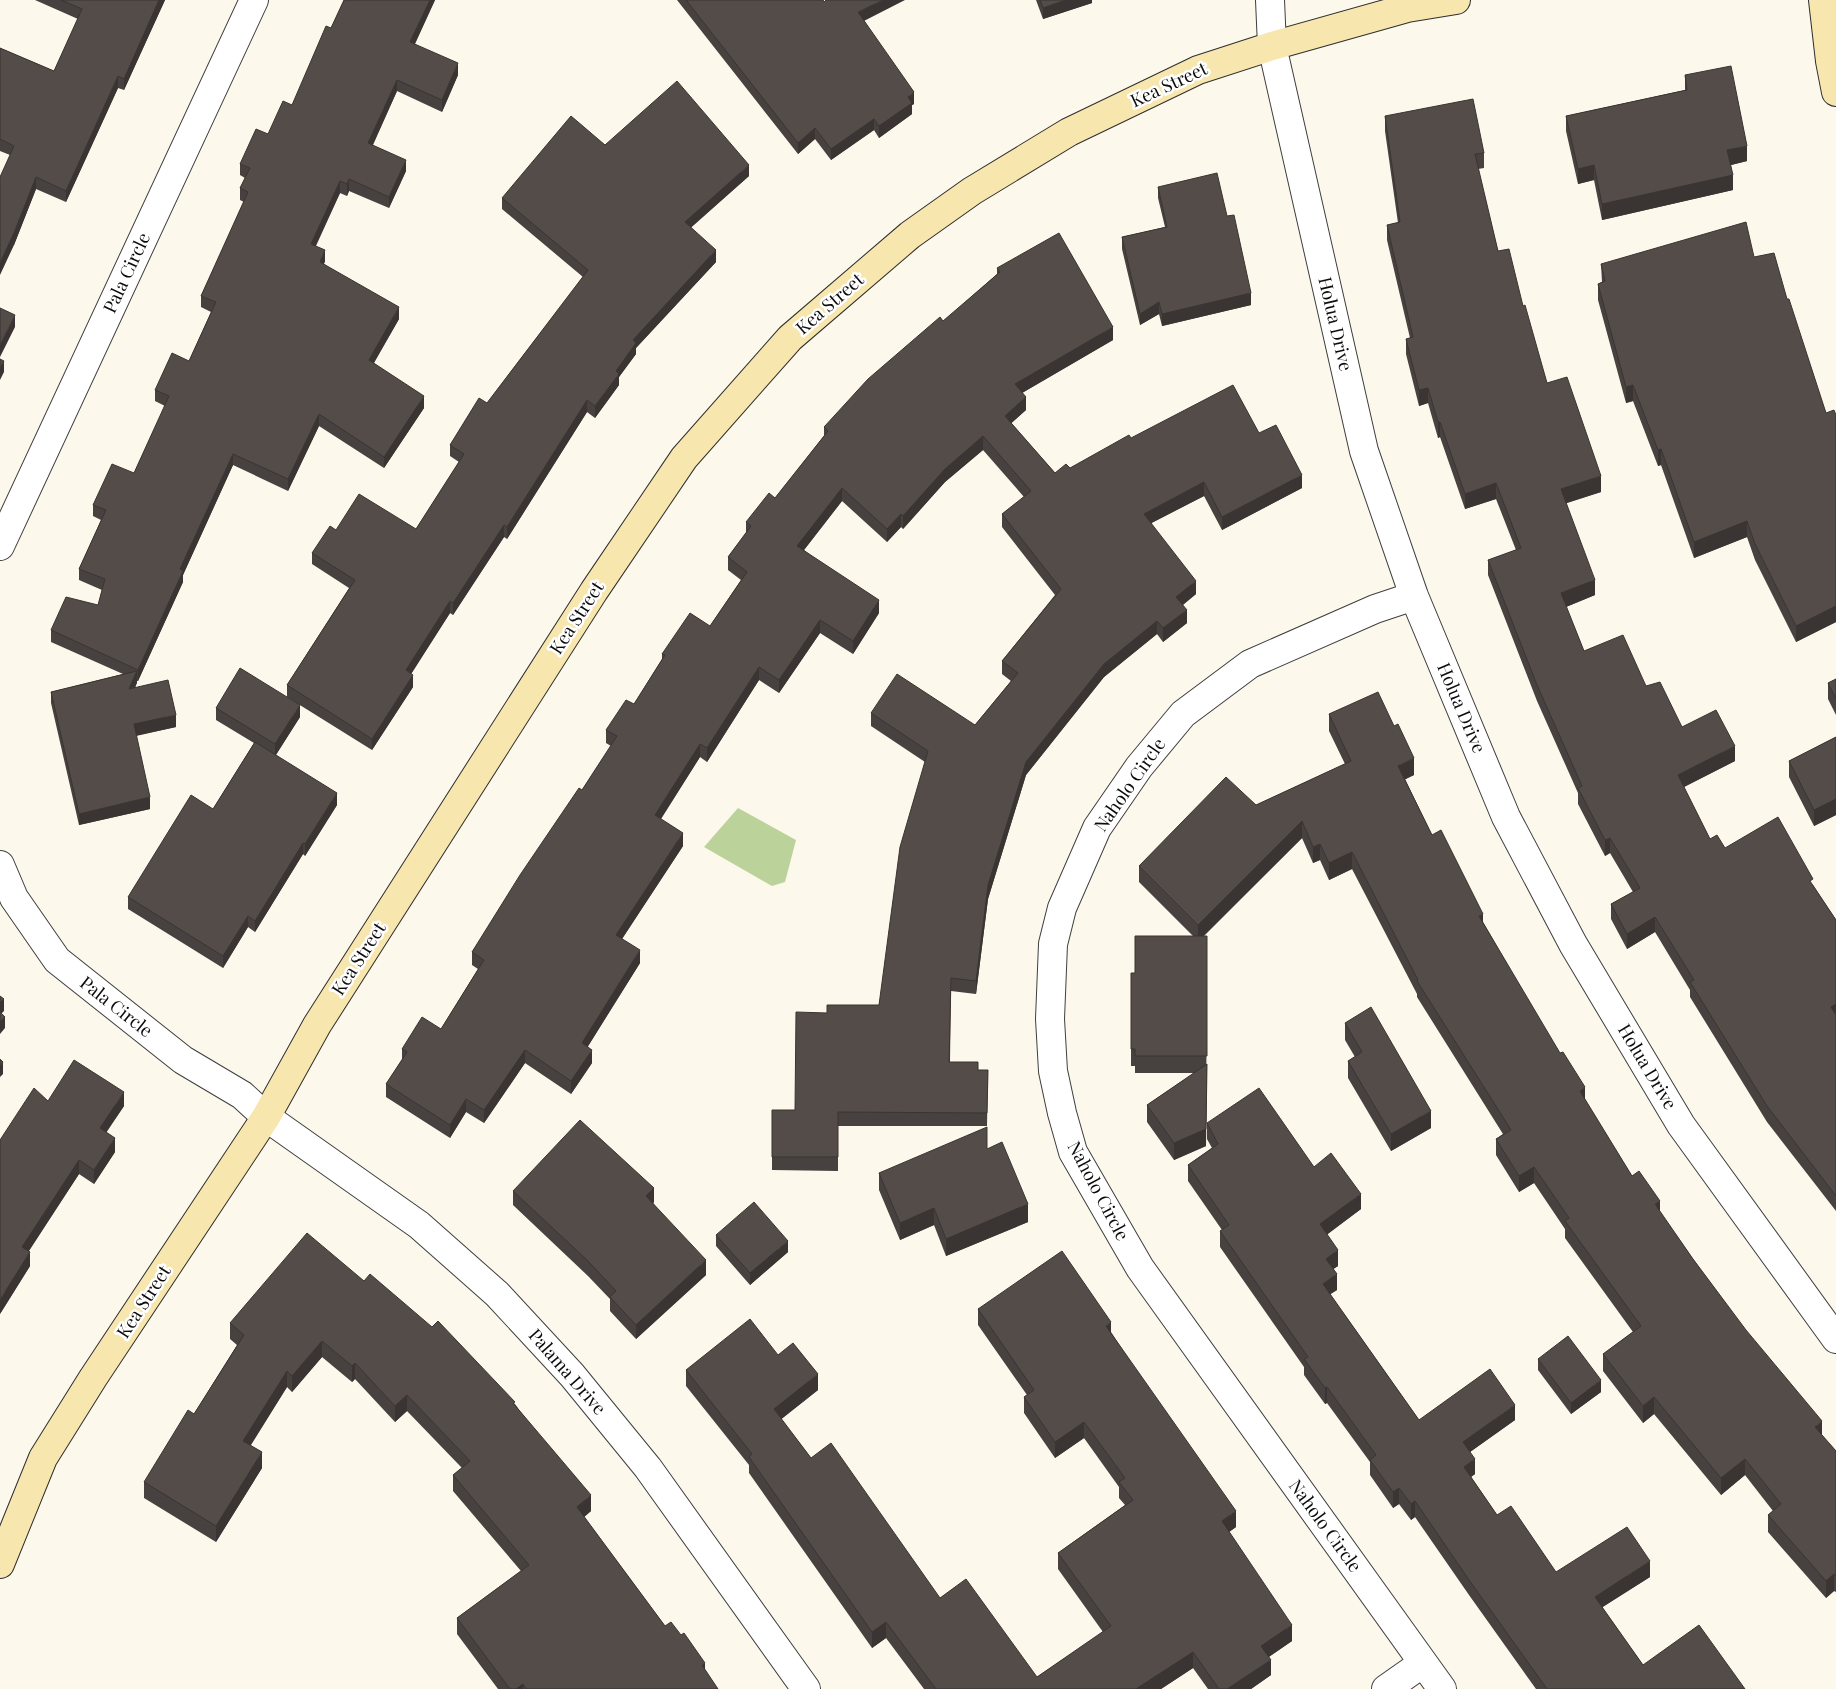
<svg xmlns="http://www.w3.org/2000/svg" width="1836" height="1689" font-family="'Playfair Display',serif">
<style>
.forest{fill:#bbd39a}
.lines{fill:none;stroke-linecap:round;stroke-linejoin:round}
.street-casing{stroke:#3f3f3f;stroke-width:30}
.secondary-casing{stroke:#2e2e2e;stroke-width:30}
.street{stroke:#fff;stroke-width:28}
.secondary{stroke:#f7e6ad;stroke-width:28}
.wall{fill:#47413f}
.shaded-wall{fill:#3a3533}
.building{fill:#534c49;stroke:#3a3533}
.labels{text-anchor:middle;stroke-width:5;stroke-linejoin:round;paint-order:stroke}
.street-label{font-size:18px;fill:#0c0c0c;stroke:#fff}
</style>
<rect width="100%" height="100%" fill="#fdf8ec"/>
<path class="forest" d="M738 808 796 840 785 882 772 886 704 847Z"/>
<g class="lines">
<g class="street-casing">
<path id="street" d="M1270 0 1272 46 1364 451 1414 596 1506 817 1573 944 1681 1125 1836 1339
M0 546 254 0
M1414 596 1375 609 1250 664 1183 714 1139 767 1097 828 1062 908 1053 944 1050 1019 1053 1071 1062 1113 1073 1152 1140 1268 1442 1689
M0 865 14 898 57 960 183 1060 242 1095 266 1117 419 1225 497 1294 572 1375 648 1468 806 1689
M1386 1689 1423 1663"/>
</g>
<g class="secondary-casing">
<path id="secondary" d="M1823 0 1830 61 1836 92
M0 1564 43 1458 93 1378 266 1117 317 1025 594 591 684 458 790 338 910 235 972 191 1069 132 1198 70 1272 46 1407 8 1456 0"/>
</g>
<use href="#street" class="street"/>
<use href="#secondary" class="secondary"/>
</g>
<path class="wall" d="M35 0H165L124 90 118 88 66 202 36 189 14 245 10 155 0 151V48L54 71 78 19Z
M344 0H435L415 44 458 75 442 112 397 91 373 145 406 171 389 208 349 191 347 196 340 193 316 246 325 261 324 264 399 319 374 363 424 408 384 468 319 426 288 491 233 465 183 575V582L138 681H137L135 688 176 727 136 736 150 809 79 825 51 703V692L123 674 51 642V630L98 605 102 590 79 580V569L101 520 93 516V505L134 473 165 406 155 401V390L189 361 211 312 201 307V296L244 202 240 200V188L245 178 240 175V164L268 134 292 105 331 28Z
M677 0H823L824 2 864 21 914 104 912 105V114L879 138 874 130 831 160 815 139 798 154Z
M1036 0H1092V3L1043 19Z
M1685 75 1747 161 1731 165 1733 190 1602 220 1594 180 1578 184 1566 131V116L1685 90Z
M1385 116 1484 153V168L1478 169 1498 251 1523 306 1547 383 1601 492 1566 503 1595 595 1566 607 1584 651 1646 686 1682 727 1735 761 1684 787 1710 839 1725 848 1813 885 1836 920V1211L1767 1122 1690 997V990L1655 932 1627 949 1611 919V904L1633 892 1610 853 1605 856 1578 804V793L1537 701 1488 575V560L1516 550 1496 499 1465 509 1440 437 1438 438 1428 403 1419 406 1406 354V339L1410 338 1387 240V225L1398 223 1385 131Z
M605 145 749 176 691 227 716 262 636 348V354L619 377V385L595 418 587 412 507 539 504 537 453 615 450 613 411 674 413 687 372 750 287 697V685L349 588 312 564V553L336 530 416 529 459 462 450 456V445L487 403 583 277 502 209V198Z
M1158 187 1227 216 1251 305 1162 326 1159 314 1140 325 1122 249V237L1165 227 1158 198Z
M1754 257 1787 299 1826 413 1836 415V622L1796 642 1755 560 1747 537 1694 558 1661 465 1658 466 1633 401 1626 403 1598 300V284L1602 282 1601 264Z
M997 268 1113 340 1022 393 1026 410 1011 423 1055 473 1070 468 1131 438 1259 433 1302 488 1222 530 1204 496 1151 523 1196 594 1183 605 1187 623 1163 642 1157 634 1104 677 1026 775 988 899 976 994 951 991 950 1062 978 1070H988L987 1126H838V1171L772 1170V1110H795L827 1013 879 1005 925 762 871 726V713L975 725 1011 681 1002 674V661L1055 595 1002 527V514L1024 497 983 450 945 482 903 529 901 527 887 542 842 501 804 550 879 613 853 654 820 633 779 693 759 680 707 762 700 757 661 819 683 846 622 939 640 963 588 1046 592 1063 571 1094 525 1063 484 1123 466 1112 450 1138 386 1097V1084L402 1060V1049L441 1029 478 969 472 965V952L582 790 611 746 606 743V730L634 704 662 659V654L710 626 741 580 728 570V557L746 533V522L775 498 824 436V427L997 274Z
M1836 679V715L1828 699V683Z
M216 708 300 717 276 755 337 805 305 856 303 854 255 932 248 927 223 968 128 909V897L213 809 254 743 216 720Z
M1329 714 1414 775 1405 779 1432 835 1483 922 1585 1100 1632 1176 1660 1212 1693 1259 1822 1436 1836 1451V1592L1834 1591 1826 1598 1768 1532V1515L1773 1511 1745 1475 1721 1495 1654 1414 1643 1423 1603 1371V1354L1633 1332 1565 1238V1229L1534 1183 1519 1192 1496 1155V1139L1503 1134 1417 997V994L1352 869 1329 880 1320 860 1313 863 1302 838 1204 936H1207L1206 1146 1174 1160 1147 1122V1105L1194 1073H1135V1066H1131V1049L1135 973 1193 936 1139 882V866L1256 805 1345 764 1329 731Z
M1836 737V815L1814 826 1789 777V761Z
M1345 1023 1431 1128 1391 1151 1348 1078V1061L1355 1057 1345 1040Z
M48 1101 124 1106 106 1132 115 1152 94 1184 79 1174 29 1251 30 1266 0 1314Z
M1207 1123 1314 1167 1361 1209 1327 1234 1338 1266 1333 1269 1337 1290 1330 1294 1419 1420H1515L1470 1452 1475 1474 1471 1477 1497 1515 1556 1572 1650 1577 1602 1607 1643 1665 1745 1689H1536L1469 1595 1415 1517 1411 1520 1399 1504 1393 1508 1370 1475V1462L1327 1403 1325 1404 1304 1375V1367L1220 1247V1231L1222 1230 1188 1181V1165L1212 1148 1207 1139Z
M987 1148 1028 1222 946 1256 934 1225 900 1240 879 1190V1173Z
M513 1191 654 1202 653 1203 706 1275 636 1339 610 1311V1299L588 1276 513 1205Z
M716 1235 788 1252 750 1285 716 1246Z
M364 1281 515 1404 591 1511 584 1517 665 1626 705 1670 718 1689H498L457 1634V1618L521 1571 453 1491V1475L462 1468 407 1411 395 1422 355 1379 352 1382 322 1357 292 1392 287 1387 251 1445 262 1468 216 1542 144 1498V1482L194 1414 237 1345 230 1339V1323Z
M978 1309 1111 1332 1236 1527 1229 1532 1292 1641 1269 1657 1271 1675 1251 1689H1208L1193 1668 1161 1689H924L886 1638 872 1648 749 1473V1465L686 1386V1370L778 1355 818 1390 781 1419 811 1458 940 1598 1037 1677 1103 1632 1058 1569V1553L1125 1505 1119 1498V1487L1084 1438 1055 1458 1024 1413V1397L1027 1395 978 1325Z
M1538 1359 1601 1392 1571 1414 1538 1370Z"/>
<path class="shaded-wall" d="M159 0H165L124 90V79Z
M430 0H435L410 54V42Z
M883 0H905L858 24V12Z
M1066 0H1092V3L1043 19V8Z
M458 63V75L442 112V100Z
M118 76V88L66 202V191Z
M397 80V91L368 155V143Z
M914 92V104L912 105V114L879 138V126L908 97Z
M874 119V130L831 160V149Z
M815 128V139L798 154V143Z
M1747 146V161L1727 166V150Z
M406 160V171L389 208V197Z
M749 165V176L685 233V222Z
M1594 165V180L1578 184V169Z
M1733 175V190L1602 220V204Z
M36 177V189L14 245 0 275V263Z
M349 179V191L347 196V184Z
M340 181V193L311 255V244Z
M325 250V261L320 273V262Z
M716 250V262L636 348V354L619 377V385L595 418V406L633 340Z
M1251 293V305L1162 326V314Z
M1159 302V314L1140 325V314Z
M399 307V319L369 371V360Z
M15 315V327L0 357V345Z
M1113 327V340L1015 397V384Z
M4 361V372L0 380V368Z
M1633 385V401L1626 403V387Z
M1428 388V403L1419 406V390Z
M424 396V408L384 468V457Z
M1026 397V410L1005 429V416Z
M587 400V412L507 539V527Z
M319 414V426L288 491V479Z
M1438 422H1440V437L1438 438Z
M983 436V450L945 482 903 529V516L945 469Z
M1661 449V465L1658 466V450Z
M233 454V465L183 575V582L138 681V670L180 569Z
M1302 475V488L1222 530V517Z
M1601 476V492L1561 505V489Z
M1204 482V496L1144 527V514Z
M1496 483V499L1465 509V494Z
M842 488V501L797 559V546Z
M901 514V527L887 542V529Z
M1747 521V537L1694 558V542Z
M504 525V537L453 615V603Z
M1595 580V595L1561 609V593Z
M1196 581V594L1176 610V597Z
M879 600V613L853 654V641Z
M450 601V613L406 682V670Z
M1836 606V622L1796 642V626Z
M1187 610V623L1163 642V628Z
M820 620V633L779 693V680Z
M1157 621V634L1104 677 1026 775 988 899 976 994V981L988 885 1026 762 1104 664Z
M759 667V680L707 762V748Z
M137 671V683L129 701V689Z
M413 675V687L372 750V739Z
M300 705V717L275 756V744Z
M176 715V727L134 736V724Z
M700 744V757L655 828V815Z
M1735 746V761L1678 790V775Z
M1414 758V775L1398 783V766Z
M337 793V805L305 856V844Z
M150 797V809L79 825V814Z
M1836 799V815L1814 826V810Z
M1302 821V838L1198 941V925Z
M683 833V846L616 948V935Z
M1610 838V853L1605 856V840Z
M303 843V854L255 932V921Z
M1320 844V860L1313 863V847Z
M1352 852V869L1329 880V863Z
M1483 914V930L1479 916Z
M248 916V927L223 968V956Z
M1655 917V932L1627 949V934Z
M640 950V963L582 1056V1043Z
M4 999V1011L0 1015V1003Z
M1836 1004V1020L1831 1007Z
M5 1017V1028L0 1034V1022Z
M525 1050V1063L484 1123V1110Z
M592 1050V1063L571 1094V1081Z
M3 1062V1074L0 1077V1066Z
M1207 1064 1206 1146 1174 1160V1143Z
M1585 1087V1104L1580 1091Z
M124 1092V1106L100 1142V1128Z
M466 1099V1112L450 1138V1125Z
M1431 1111V1128L1391 1151V1134Z
M115 1138V1152L94 1184V1170Z
M79 1160V1174L22 1261V1247Z
M1534 1167V1183L1519 1192V1176Z
M654 1188V1202L646 1210V1196Z
M1361 1194V1209L1320 1240V1224Z
M1660 1201V1218L1655 1204Z
M1028 1204V1222L946 1256V1239Z
M934 1208V1225L900 1240V1223Z
M788 1241V1252L750 1285V1273Z
M1338 1250V1266L1326 1274V1259Z
M30 1252V1266L0 1314V1300Z
M706 1260V1275L636 1339V1325Z
M1337 1274V1290L1323 1299V1284Z
M1111 1322V1338L1106 1326Z
M322 1341V1357L292 1392V1376Z
M355 1363V1379L352 1382V1366Z
M287 1371V1387L243 1457V1441Z
M818 1374V1390L774 1425V1409Z
M1601 1380V1392L1571 1414V1403Z
M1327 1387V1403L1325 1404V1388Z
M407 1395V1411L395 1422V1406Z
M1654 1397V1414L1643 1423V1406Z
M1515 1405V1420L1463 1457V1442Z
M1822 1421V1438L1815 1427Z
M1084 1422V1438L1055 1458V1442Z
M262 1452V1468L216 1542V1526Z
M1475 1459V1474L1464 1482V1467Z
M1745 1459V1475L1721 1495V1478Z
M1399 1488V1504L1393 1508V1492Z
M591 1495V1511L577 1523V1507Z
M1415 1501V1517L1411 1520V1504Z
M1236 1511V1527L1222 1537V1521Z
M1650 1561V1577L1595 1612V1597Z
M1834 1574V1591L1826 1598V1581Z
M886 1622V1638L872 1648V1632Z
M1292 1625V1641L1261 1662V1646Z
M1193 1652V1668L1161 1689H1136Z
M1271 1660V1675L1251 1689H1227Z
M705 1663V1679L702 1665Z
M523 1684V1689H516Z"/>
<path class="building" d="M61 0H159L124 79 118 76 66 191 36 177 14 233 0 263V177L14 146 0 139V48L54 71 82 9Z
M344 0H430L410 42 458 63 442 100 397 80 368 143 406 160 389 197 349 179 347 184 340 181 311 244 325 250 320 262 399 307 369 360 424 396 384 457 319 414 288 479 233 454 180 569 183 571 138 670 51 630 66 597 98 605 105 579 79 569 106 510 93 505 112 464 134 473 169 396 155 390 172 353 189 361 216 302 201 296 248 192 240 188 250 168 240 164 256 129 268 134 283 101 292 105 326 26 331 28Z
M686 0H823L824 2 826 0H883L858 12 914 92 908 97 912 103 879 126 874 119 831 149 815 128 798 143Z
M1040 0H1066L1043 8Z
M1731 66 1747 146 1727 150 1733 175 1602 204 1594 165 1578 169 1566 116 1687 90 1685 75Z
M677 81 749 165 685 222 716 250 633 340 636 343 616 371 619 374 595 406 587 400 507 527 504 525 453 603 450 601 406 670 413 675 372 739 287 685 355 580 312 553 330 526 336 530 359 494 416 529 464 454 450 445 479 398 487 403 588 270 502 198 571 116 605 145Z
M1473 99 1484 153 1475 154 1498 251 1509 249 1523 306 1525 305 1547 383 1567 377 1601 476 1561 489 1595 580 1561 593 1584 651 1623 635 1646 686 1660 682 1682 727 1716 710 1735 746 1678 775 1710 839 1717 835 1725 848 1778 817 1813 879 1810 881 1836 920V1004L1831 1007 1836 1015V1196L1767 1106 1690 982 1694 980 1655 917 1627 934 1611 904 1640 888 1610 838 1605 840 1578 788 1582 786 1537 685 1488 560 1521 548 1496 483 1465 494 1440 422H1438L1428 388 1419 390 1406 339 1413 337 1387 225 1400 222 1385 116Z
M1217 173 1227 216 1234 215 1251 293 1162 314 1159 302 1140 314 1122 237 1167 227 1158 187Z
M1746 222 1754 257 1774 253 1787 299H1789L1826 413 1834 410 1836 415V606L1796 626 1755 544 1747 521 1694 542 1661 449 1658 450 1633 385 1626 387 1598 284 1605 281 1601 264Z
M1059 233 1113 327 1015 384 1026 397 1005 416 1055 473 1066 464 1070 468 1129 435 1131 438 1233 385 1259 433 1276 425 1302 475 1222 517 1204 482 1144 514 1196 581 1176 597 1187 610 1163 628 1157 621 1104 664 1026 762 988 885 976 981 951 978 949 1062H978V1070H988L987 1113 838 1112V1157H772V1110H795L796 1012 827 1013V1005H879L900 847 928 751 871 713 897 674 975 725 1018 673 1002 661 1061 589 1002 514 1031 491 983 436 945 469 903 516 901 514 887 529 842 488 797 546 879 600 853 641 820 620 779 680 759 667 707 748 700 744 655 815 683 833 616 935 640 950 582 1043 592 1050 571 1081 525 1050 484 1110 466 1099 450 1125 386 1084 407 1052 402 1049 422 1017 441 1029 484 960 472 952 520 875 579 788 582 790 617 736 606 730 626 700 634 704 665 655 662 654 690 613 710 626 747 572 728 557 751 526 746 522 769 493 775 498 828 431 824 427 868 379 940 317 943 321 1000 272 997 268Z
M0 308 15 315 0 345Z
M0 359 4 361 0 368Z
M240 668 300 705 275 744 216 708Z
M137 671 129 689 168 680 176 715 134 724 150 797 79 814 51 692Z
M1836 679V699L1828 683Z
M1378 692 1394 726 1398 724 1414 758 1398 766 1432 835 1441 830 1483 914 1479 916 1560 1053 1563 1052 1585 1087 1580 1091 1632 1176 1639 1171 1660 1201 1655 1204 1693 1259 1746 1330 1822 1421 1815 1427 1836 1451V1576L1834 1574 1826 1581 1768 1515 1781 1504 1745 1459 1721 1478 1654 1397 1643 1406 1603 1354 1641 1326 1565 1221 1569 1218 1534 1167 1519 1176 1496 1139 1511 1130 1417 981 1418 980 1352 852 1329 863 1320 844 1313 847 1302 821 1198 925 1139 866 1226 777 1256 805 1351 761 1329 714Z
M1836 737V799L1814 810 1789 761Z
M255 742 337 793 305 844 303 843 255 921 248 916 223 956 128 897 191 795 213 809Z
M1135 936H1207V1056H1135V1049H1131V973H1135Z
M0 996 4 999 0 1003Z
M1371 1007 1431 1111 1391 1134 1348 1061 1362 1052 1345 1023Z
M0 1012 5 1017 0 1022Z
M0 1059 3 1062 0 1066Z
M74 1060 124 1092 100 1128 115 1138 94 1170 79 1160 22 1247 30 1252 0 1300V1140L34 1088 48 1101Z
M1207 1064 1206 1129 1174 1143 1147 1105Z
M1259 1088 1314 1167 1331 1153 1361 1194 1320 1224 1338 1250 1326 1259 1337 1274 1323 1284 1419 1420 1490 1369 1515 1405 1463 1442 1475 1459 1464 1467 1497 1515 1511 1506 1556 1572 1627 1527 1650 1561 1595 1597 1643 1665 1699 1625 1745 1689H1547L1469 1580 1415 1501 1411 1504 1399 1488 1393 1492 1370 1460 1376 1455 1327 1387 1325 1388 1304 1359 1308 1357 1220 1231 1229 1225 1188 1165 1218 1144 1207 1123Z
M580 1120 654 1188 646 1196 706 1260 636 1325 610 1297 616 1291 588 1261 513 1191Z
M987 1127V1149L1002 1142 1028 1204 946 1239 934 1208 900 1223 879 1173Z
M754 1202 788 1241 750 1273 716 1235Z
M307 1233 364 1281 370 1274 432 1327 438 1321 515 1402 513 1403 591 1495 577 1507 665 1626 671 1622 681 1635 684 1633 705 1663 702 1665 718 1689H526L523 1684 516 1689H510L457 1618 529 1565 453 1475 470 1461 407 1395 395 1406 355 1363 352 1366 322 1341 292 1376 287 1371 243 1441 262 1452 216 1526 144 1482 188 1410 194 1414 244 1335 230 1323Z
M1062 1251 1111 1322 1106 1326 1236 1511 1222 1521 1292 1625 1261 1646 1271 1660 1227 1689H1219L1193 1652 1136 1689H936L886 1622 872 1632 749 1457 752 1454 686 1370 750 1319 778 1355 793 1343 818 1374 774 1409 811 1458 831 1443 940 1598 966 1579 1037 1677 1111 1626 1058 1553 1133 1500 1119 1482 1125 1478 1084 1422 1055 1442 1024 1397 1034 1390 978 1309Z
M1568 1336 1601 1380 1571 1403 1538 1359Z"/>
<g class="labels">
<g class="street-label">
<text transform="translate(1169 85) rotate(-25)" y="6">Kea Street</text>
<text transform="translate(127 273) rotate(-65)" y="6">Pala Circle</text>
<text transform="translate(830 304) rotate(-41)" y="6">Kea Street</text>
<text transform="translate(1335 324) rotate(77)" y="6">Holua Drive</text>
<text transform="translate(577 618) rotate(-57)" y="6">Kea Street</text>
<text transform="translate(1461 708) rotate(67)" y="6">Holua Drive</text>
<text transform="translate(1130 785) rotate(-55)" y="6">Naholo Circle</text>
<text transform="translate(359 959) rotate(-57)" y="6">Kea Street</text>
<text transform="translate(116 1007) rotate(38)" y="6">Pala Circle</text>
<text transform="translate(1647 1067) rotate(59)" y="6">Holua Drive</text>
<text transform="translate(1098 1191) rotate(62)" y="6">Naholo Circle</text>
<text transform="translate(144 1302) rotate(-57)" y="6">Kea Street</text>
<text transform="translate(567 1372) rotate(49)" y="6">Palama Drive</text>
<text transform="translate(1325 1526) rotate(54)" y="6">Naholo Circle</text>
</g>
</g>
</svg>
